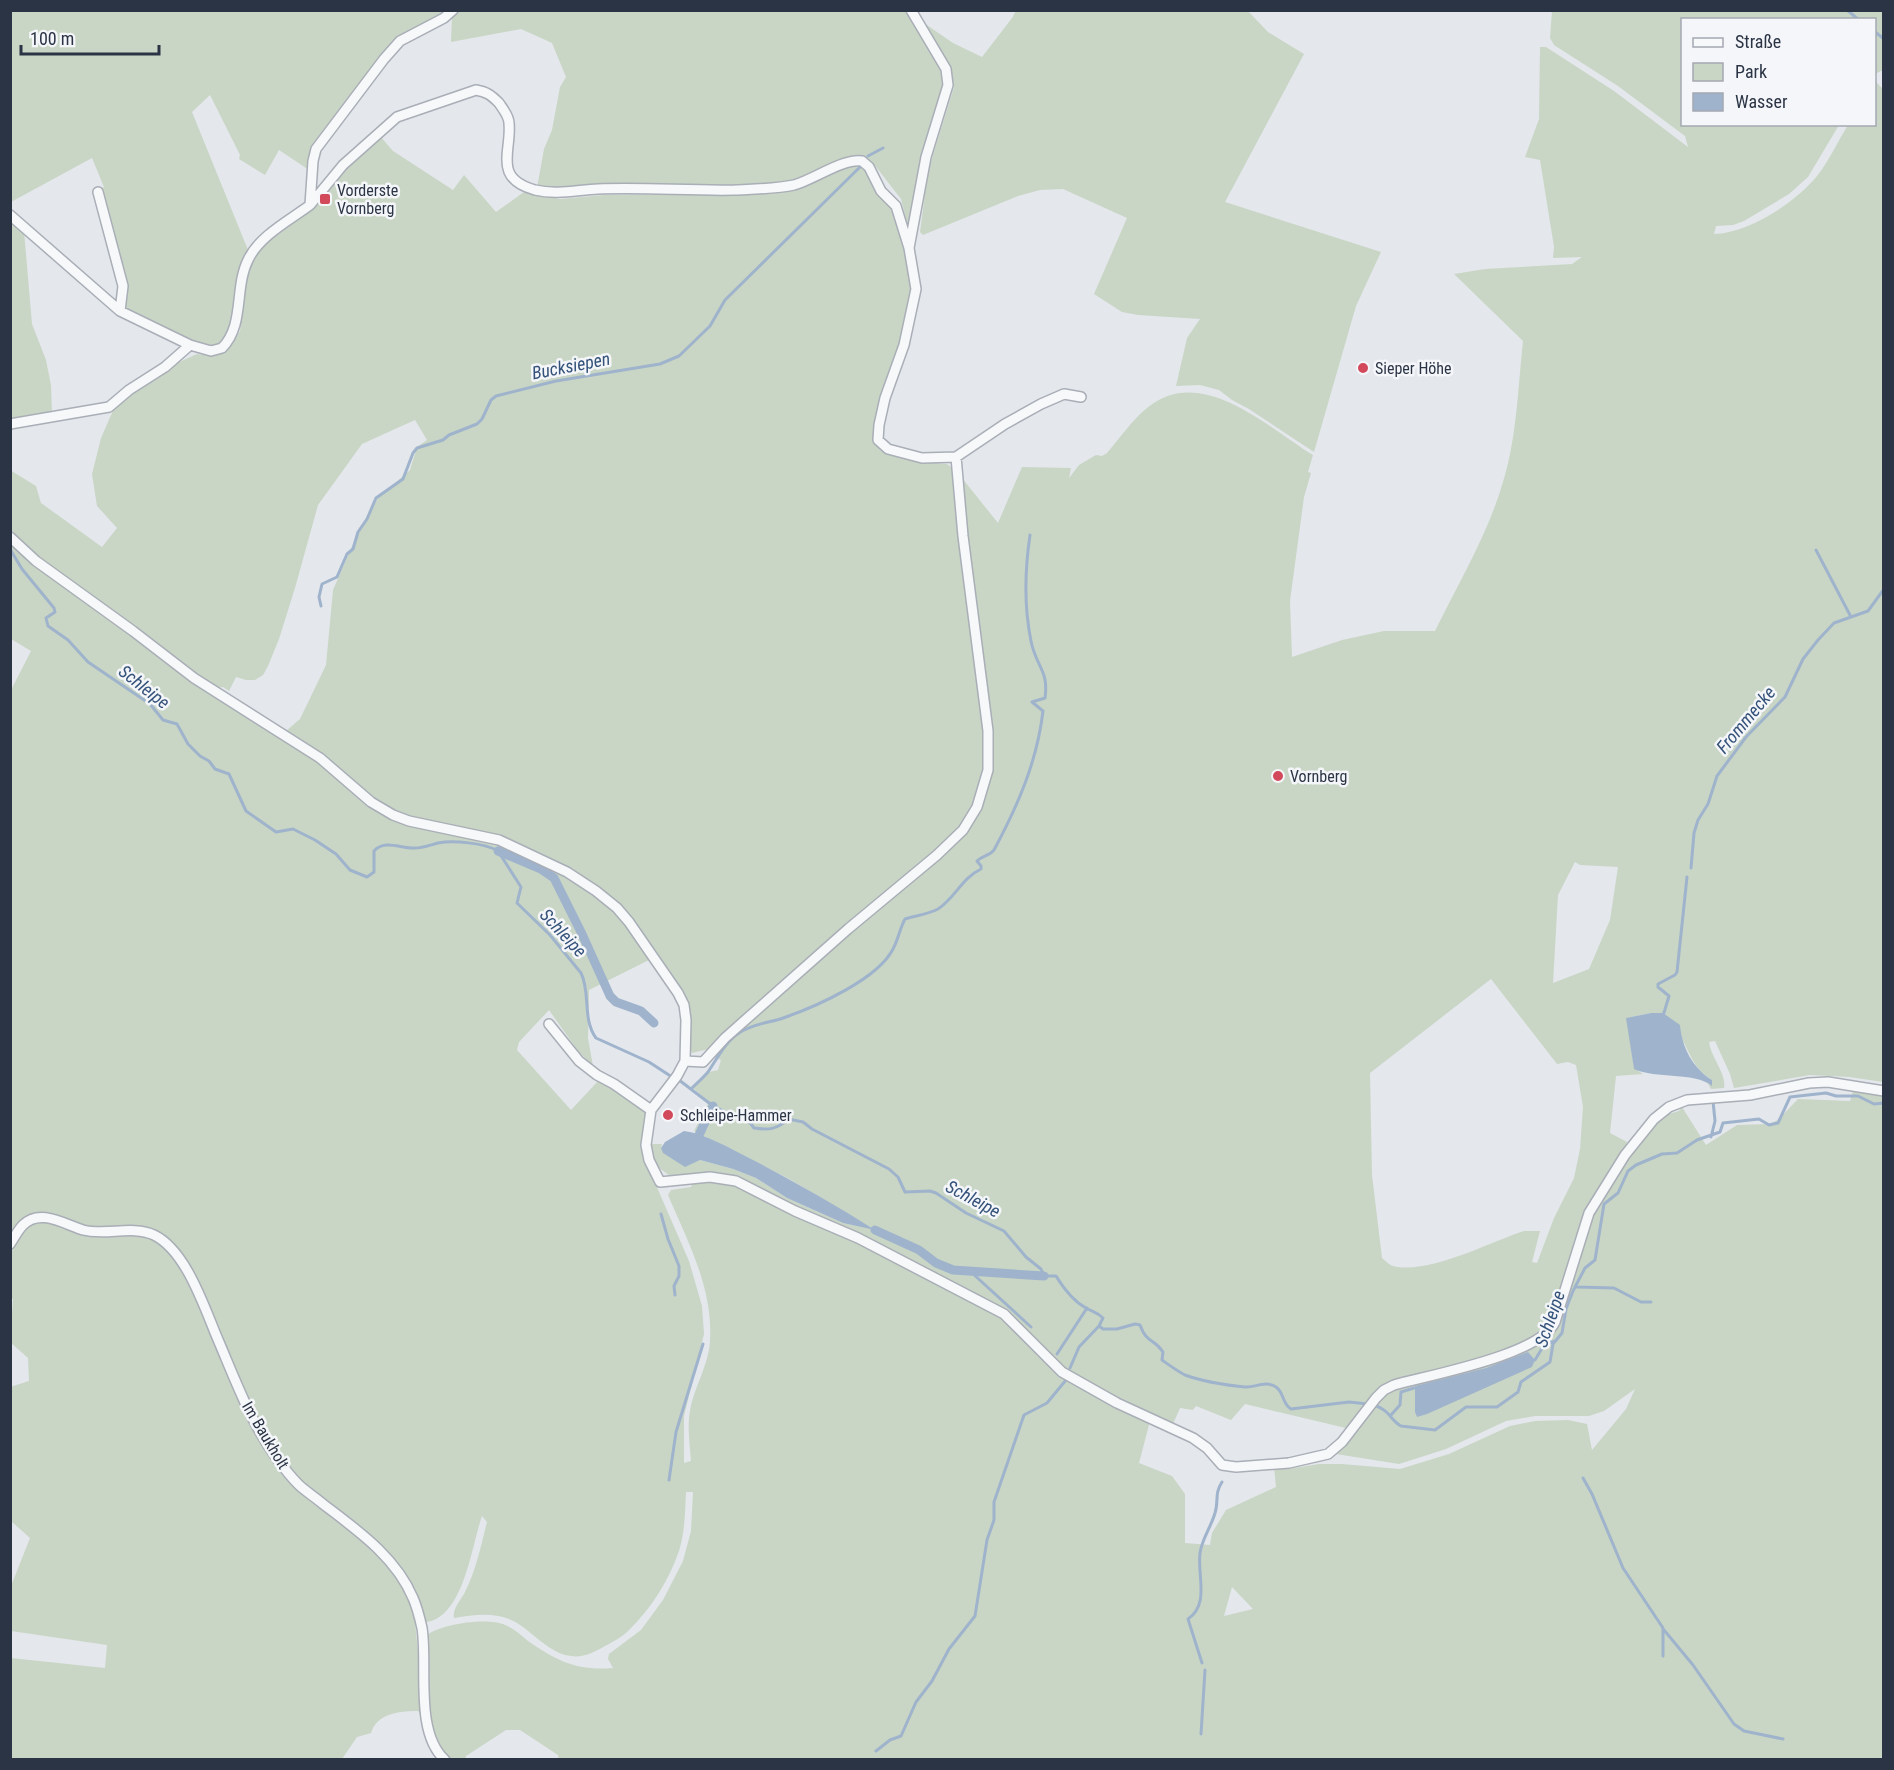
<svg xmlns="http://www.w3.org/2000/svg" width="1894" height="1770" font-family="'Roboto Condensed',sans-serif">
<style>
.green{fill:#c9d6c5;fill-rule:evenodd}
.water{fill:#9fb4cc}
.lines{fill:none;stroke-linecap:round;stroke-linejoin:round}
.stream{stroke:#9fb4cc;stroke-width:3}
.canal{stroke:#9fb4cc;stroke-width:9}
.minor-casing{stroke:#a9aeb7;stroke-width:12}
.minor{stroke:#f7f8fa;stroke-width:9}
.poi-dot{fill:#d1495b;stroke:#f4f6f9;stroke-width:2}
.labels{text-anchor:middle;stroke-width:5;stroke-linejoin:round;paint-order:stroke}
.poi-label{font-size:16px;fill:#2b3445;stroke:#f4f6f9;text-anchor:start}
.street-label{font-size:16px;fill:#2b3445;stroke:#f4f6f9}
.water-label{font-size:18px;font-style:italic;fill:#34527a;stroke:#f4f6f9}
</style>
<rect width="100%" height="100%" fill="#e4e7ec"/>
<path class="green" d="M1247 10 1268 32 1304 54 1225 202 1381 252 1356 306 1314 452 1249 409 1232 400 1219 390 1200 385 1176 386 1187 338 1200 319 1138 315 1122 312 1094 294 1127 218 1063 189 1040 190 1018 196 923 235 920 232 928 171 954 87C951 63 936 44 924 23L953 43 982 57 1012 18 1016 11Z
M11 11H447L435 20 400 35 379 57 313 148 309 170 279 150 265 175 239 159 240 155 210 95 192 112 248 250 244 259 230 331C223 343 219 346 206 347L123 310 126 286 99 189 104 187 92 158 11 202Z
M458 11H909L942 65 946 82 909 231 901 199 873 163 857 157 792 180 765 185 537 188 544 149 552 130 560 87 566 77 552 43 521 29 451 42 452 16Z
M1552 11H1883V70L1875 74 1874 20H1682V124L1839 125 1808 177 1789 194 1744 221 1733 225 1716 226 1714 234C1749 233 1795 203 1817 176 1829 161 1838 141 1848 125L1874 124 1875 81 1883 89V1082L1849 1077 1810 1075 1734 1088 1730 1074 1715 1041 1709 1042C1711 1058 1727 1074 1724 1088L1711 1089 1707 1082 1712 1080C1693 1068 1691 1055 1681 1037 1676 1029 1668 1021 1663 1013H1651L1627 1018 1634 1068 1643 1074 1616 1076 1610 1133 1627 1142 1623 1155 1587 1213 1554 1321 1545 1333 1516 1348 1484 1359 1395 1381 1350 1429 1245 1404 1231 1420 1196 1406 1193 1410 1180 1408 1173 1424 1118 1402 1063 1370 1004 1311 737 1179 670 1176 654 1164 650 1144H662L661 1148 691 1163 700 1160 733 1169 756 1178 787 1198 843 1223 873 1229 791 1180 694 1131 709 1102 693 1088 709 1072 718 1070 721 1060 716 1058 715 1052 709 1049 692 1053 690 1048 688 1007 685 997 633 922 620 905 509 840 482 831 403 815 380 803 355 784 336 766 286 731 300 719 326 665 333 590 353 544 378 498 410 470 417 447 427 440 415 420 362 444 318 505 295 588 279 639 268 666 263 675 255 680H246L236 677 229 691 223 687 217 688 31 552 11 532 10 470 36 486 41 503 102 547 117 528 97 506 92 474 101 438 115 406 166 368 197 354 210 356 225 353 232 345 240 331 248 270 254 256 264 245 315 207 345 167 380 136 393 151 453 190 464 175 496 212 524 192 560 199 604 195 703 194 822 177 852 166 867 168 873 188 895 211 914 289 901 344 883 395 874 425 873 439 880 450 920 462 947 464 952 468 987 737V770L963 830 991 771 962 478 998 523 1022 467 1071 468 1069 478 1079 465 1096 455 1102 456 1107 453C1120 438 1132 420 1147 408 1201 363 1267 427 1313 455L1308 472 1311 473 1304 497 1290 601 1292 657 1342 640 1384 631H1435C1459 582 1488 534 1503 482 1517 437 1518 387 1523 341L1454 274 1485 269 1572 264 1582 257 1553 258 1554 247 1540 160 1525 157 1539 119 1540 47H1546L1614 91 1688 147 1685 136 1618 86 1554 45 1550 38ZM1575 862 1580 865 1618 867 1610 920 1589 969 1553 983 1558 895ZM1491 979 1557 1064 1568 1062 1576 1065 1583 1107 1580 1149 1574 1178 1554 1218 1537 1263 1532 1262 1540 1231H1524C1490 1242 1428 1275 1393 1266 1389 1265 1386 1261 1382 1258L1372 1175 1370 1073Z
M10 220 24 231 32 324 46 360 51 385 52 415 10 424Z
M10 541 166 659 319 760 376 811 407 826 510 847 567 875 616 911 651 959 589 990 588 1038 593 1066 578 1051 549 1010 519 1042 517 1050 571 1110 599 1080 615 1087 646 1113 642 1141 646 1162 689 1261 702 1306 704 1334 684 1416V1463L691 1461C690 1446 687 1427 690 1411 694 1387 709 1365 710 1340 713 1288 688 1242 668 1195L671 1190 691 1187 693 1181 735 1183 857 1241 1003 1316 1061 1374 1150 1421 1139 1463 1172 1476 1185 1494V1543L1210 1545 1212 1533 1226 1510 1276 1487 1274 1467 1288 1469 1319 1464H1342L1400 1469 1449 1454 1510 1426 1535 1421 1568 1420 1587 1424 1592 1450 1626 1409 1635 1389 1604 1411 1589 1416H1535L1506 1421 1446 1449 1399 1464 1336 1454 1335 1452 1385 1392 1548 1336 1554 1331 1591 1214 1658 1117 1679 1111 1682 1107 1706 1145 1737 1125 1769 1124 1778 1120 1798 1099 1850 1101 1854 1087 1883 1093V1759L559 1760 558 1755 520 1730H506L466 1756 465 1759H450C423 1728 426 1676 425 1637 438 1624 488 1617 505 1625 513 1628 521 1635 528 1641 557 1661 577 1671 613 1668L608 1659 609 1654 641 1630 663 1600 683 1561 691 1531 693 1492H686C685 1512 685 1532 679 1551 669 1580 651 1609 628 1631 622 1637 613 1642 605 1646 595 1652 583 1658 571 1656 546 1653 530 1627 509 1619 491 1612 473 1615 454 1618 452 1609 461 1600 465 1592 476 1570 481 1546 487 1522L482 1516C472 1543 464 1618 426 1622L423 1621 389 1554 358 1525 303 1483 277 1453 258 1421 237 1375 165 1237 92 1228 52 1214H38L11 1237 10 692 31 651 11 639ZM1232 1587 1253 1609 1224 1616Z
M39 1221C56 1222 69 1233 85 1234 110 1237 137 1228 159 1243 167 1248 173 1257 179 1264L278 1466 383 1558 407 1595 415 1621 424 1718 418 1711C400 1711 377 1713 371 1733L357 1737 342 1759H11V1658L105 1668 107 1645 11 1631V1586L30 1538 11 1521 10 1387 29 1381 28 1358 10 1342 13 1299H11V1250L24 1228Z"/>
<path class="water" d="M1651 1013H1663L1680 1025C1682 1048 1693 1068 1712 1080V1086C1696 1072 1655 1079 1634 1069L1626 1018Z
M684 1131C706 1134 729 1148 749 1158 792 1180 834 1204 875 1230L843 1223 787 1198 756 1178 733 1169 700 1160 685 1167 663 1153 661 1148 665 1142Z
M1528 1352 1535 1360 1532 1367 1427 1414 1417 1417 1415 1412V1386L1486 1368Z"/>
<g class="lines">
<path class="stream" d="M1847 10 1859 20
M1874 31 1884 39
M868 156 883 148
M10 549 22 569 54 608 55 612 46 618 48 626 68 640 88 662 150 704 163 720 177 724 188 744 200 756 209 761 215 769 229 774 246 811 276 832 293 829 315 840 336 854 350 870 367 877 374 872V851C385 839 401 849 415 848 423 848 430 845 438 843 453 840 485 843 498 851L521 887 517 903 550 935 581 973C591 993 582 1019 596 1038L649 1062 672 1077 679 1080 713 1106 734 1116H745L754 1128C768 1130 777 1130 788 1119L803 1122 812 1129 889 1169 898 1177 905 1192 930 1191 936 1193 966 1213 1004 1231 1026 1257 1041 1269 1044 1276H1056C1064 1289 1073 1301 1086 1308 1093 1312 1097 1312 1103 1318L1099 1326 1103 1329H1117L1135 1324 1140 1325C1147 1344 1154 1338 1163 1352L1162 1360C1169 1365 1177 1371 1185 1375 1204 1382 1225 1385 1245 1387 1255 1388 1265 1380 1276 1387 1284 1392 1282 1404 1291 1409L1349 1402 1368 1404
M1816 550 1851 617
M321 606 319 597 322 584 337 577 347 554 353 549 358 532 367 519 376 498 403 479 413 453 417 448 443 440 449 435 477 424 482 419 491 400 496 396 556 381 660 364 679 356 710 326 725 300 860 167
M1691 868 1694 833 1698 820 1708 804 1717 776 1746 737 1785 697 1803 659 1818 640 1834 623 1868 611 1884 589
M1663 1016 1669 996 1658 987V984L1675 975 1677 972 1687 877
M691 1089C697 1083 703 1078 708 1072 717 1059 725 1042 739 1033 754 1023 770 1023 786 1017 817 1006 878 979 893 949 898 940 900 928 905 919 915 916 929 914 938 909 955 898 962 878 981 869V866L977 861C982 856 989 856 994 850 1018 805 1037 762 1043 711L1032 702 1045 698C1049 670 1036 667 1031 641 1024 607 1025 569 1030 535
M1711 1137 1715 1121 1713 1101
M661 1214 668 1239 679 1266V1276L674 1286 675 1295
M971 1272 1031 1327
M1577 1287 1614 1288 1641 1302H1651
M1057 1354 1087 1308
M1535 1360 1544 1345 1555 1341
M1070 1368 1079 1347 1099 1326
M1374 1405C1391 1411 1390 1420 1401 1426L1435 1430 1466 1407H1497L1518 1392 1521 1382 1550 1362 1553 1344 1562 1333 1566 1309 1573 1291 1585 1268 1595 1260 1604 1204 1618 1193 1628 1171 1636 1165 1662 1154 1677 1153 1697 1140 1720 1132 1723 1123 1759 1119 1769 1125 1778 1123 1790 1097 1826 1093 1836 1096H1858L1874 1104 1884 1103
M1391 1415 1400 1405 1401 1392 1414 1388
M1583 1478 1592 1494 1623 1568 1663 1628V1656
M669 1480 676 1432 703 1344
M1664 1630 1693 1665 1734 1724 1744 1731 1783 1739
M1202 1663 1188 1619C1210 1604 1197 1575 1200 1553 1202 1539 1211 1527 1215 1513 1219 1501 1214 1494 1222 1482
M1201 1734 1205 1670
M876 1751 890 1740 901 1736 916 1702 932 1681 949 1649 975 1616 987 1540 994 1520V1502L1024 1415 1047 1403 1066 1380"/>
<path class="canal" d="M498 851 541 869 554 878 582 934 610 996 616 1002 641 1011 654 1023
M710 1112 713 1106
M699 1135 706 1120
M875 1230 919 1250 936 1263 953 1270 1044 1276"/>
<g class="minor-casing">
<path id="minor" d="M98 192 123 286 120 311
M310 205 343 165 397 117 476 90C487 92 491 95 499 103 503 109 509 116 509 123 512 151 492 178 535 190 556 195 577 190 598 189 644 187 690 191 735 190 755 189 775 189 794 185 813 180 843 158 862 161L869 167 881 191 896 206 909 248 916 289 904 345 885 398 879 425 878 440 888 449 922 458 956 457 1005 424 1041 404 1064 394 1081 397
M10 215 120 311 190 345 211 351 222 348C245 325 234 288 248 260 259 236 290 220 310 205L313 161 316 149 384 59 400 41 444 18 453 10
M909 248 926 157 948 85 946 69 911 10
M10 424 109 407 129 390 165 367 190 345
M10 537 36 561 133 631 194 678 320 758 371 802 393 815 409 821 499 840 567 872 596 891 617 908 629 922 678 993 684 1005 686 1020 685 1061 677 1076 651 1110 646 1145 649 1160 660 1182 710 1177 736 1181 795 1211 858 1238 1004 1314 1062 1372 1117 1403 1193 1438 1207 1448 1222 1465 1236 1467 1289 1463 1328 1454 1342 1442 1376 1398 1384 1390 1394 1385C1430 1375 1540 1355 1555 1322L1589 1213 1625 1155 1654 1119 1669 1107 1687 1100 1750 1095 1809 1083 1828 1082 1884 1091
M549 1024 579 1061 597 1075 614 1084 651 1110
M685 1061 703 1062 725 1038 848 929 937 855 963 830 977 807 988 770V731L963 536 956 457
M10 1244C14 1238 18 1230 23 1225 40 1208 64 1224 83 1230 106 1236 132 1225 154 1235 187 1251 205 1310 219 1342 236 1382 252 1425 278 1460 284 1468 291 1477 298 1484 305 1491 315 1497 323 1504 357 1530 396 1557 413 1598 417 1607 420 1619 422 1628 428 1665 414 1732 445 1760"/>
</g>
<use href="#minor" class="minor"/>
</g>
<g class="poi-dot">
<rect x="319" y="193" width="12" height="12" rx="3"/>
<circle cx="1363" cy="368" r="6"/>
<circle cx="1278" cy="776" r="6"/>
<circle cx="668" cy="1115" r="6"/>
</g>
<g class="labels">
<g class="poi-label">
<text x="337" y="196">Vorderste<tspan x="337" dy="18">Vornberg</tspan></text>
<text x="1375" y="374">Sieper Höhe</text>
<text x="1290" y="782">Vornberg</text>
<text x="680" y="1121">Schleipe-Hammer</text>
</g>
<g class="street-label">
<text transform="translate(266 1435) rotate(59)" y="6">Im Baukholt</text>
</g>
<g class="water-label">
<text transform="translate(571 366) rotate(-11)" y="6">Bucksiepen</text>
<text transform="translate(144 687) rotate(38)" y="6">Schleipe</text>
<text transform="translate(1746 720) rotate(-50)" y="6">Frommecke</text>
<text transform="translate(563 933) rotate(47)" y="6">Schleipe</text>
<text transform="translate(973 1199) rotate(28)" y="6">Schleipe</text>
<text transform="translate(1550 1319) rotate(-71)" y="6">Schleipe</text>
</g>
</g>
<rect width="1894" height="1770" fill="none" stroke="#2b3445" stroke-width="24"/>
<rect x="1681" y="18" width="195" height="108" fill="#f4f6f9" stroke="#a4a8b1" stroke-width="1.5"/>
<rect x="1693" y="38" width="30" height="9" fill="#f7f8fa" stroke="#a4a8b1" stroke-width="1.5"/>
<text x="1735" y="48" font-size="18" fill="#2b3445">Straße</text>
<rect x="1693" y="63" width="30" height="18" fill="#c9d6c5" stroke="#a4a8b1" stroke-width="1.5"/>
<text x="1735" y="78" font-size="18" fill="#2b3445">Park</text>
<rect x="1693" y="93" width="30" height="18" fill="#9fb4cc" stroke="#a4a8b1" stroke-width="1.5"/>
<text x="1735" y="108" font-size="18" fill="#2b3445">Wasser</text>
<path d="M21 45v9h138v-9" fill="none" stroke="#2b3445" stroke-width="3"/>
<text x="30" y="45" font-size="18" fill="#2b3445" stroke="#f4f6f9" stroke-width="4.5" paint-order="stroke">100 m</text>
</svg>
